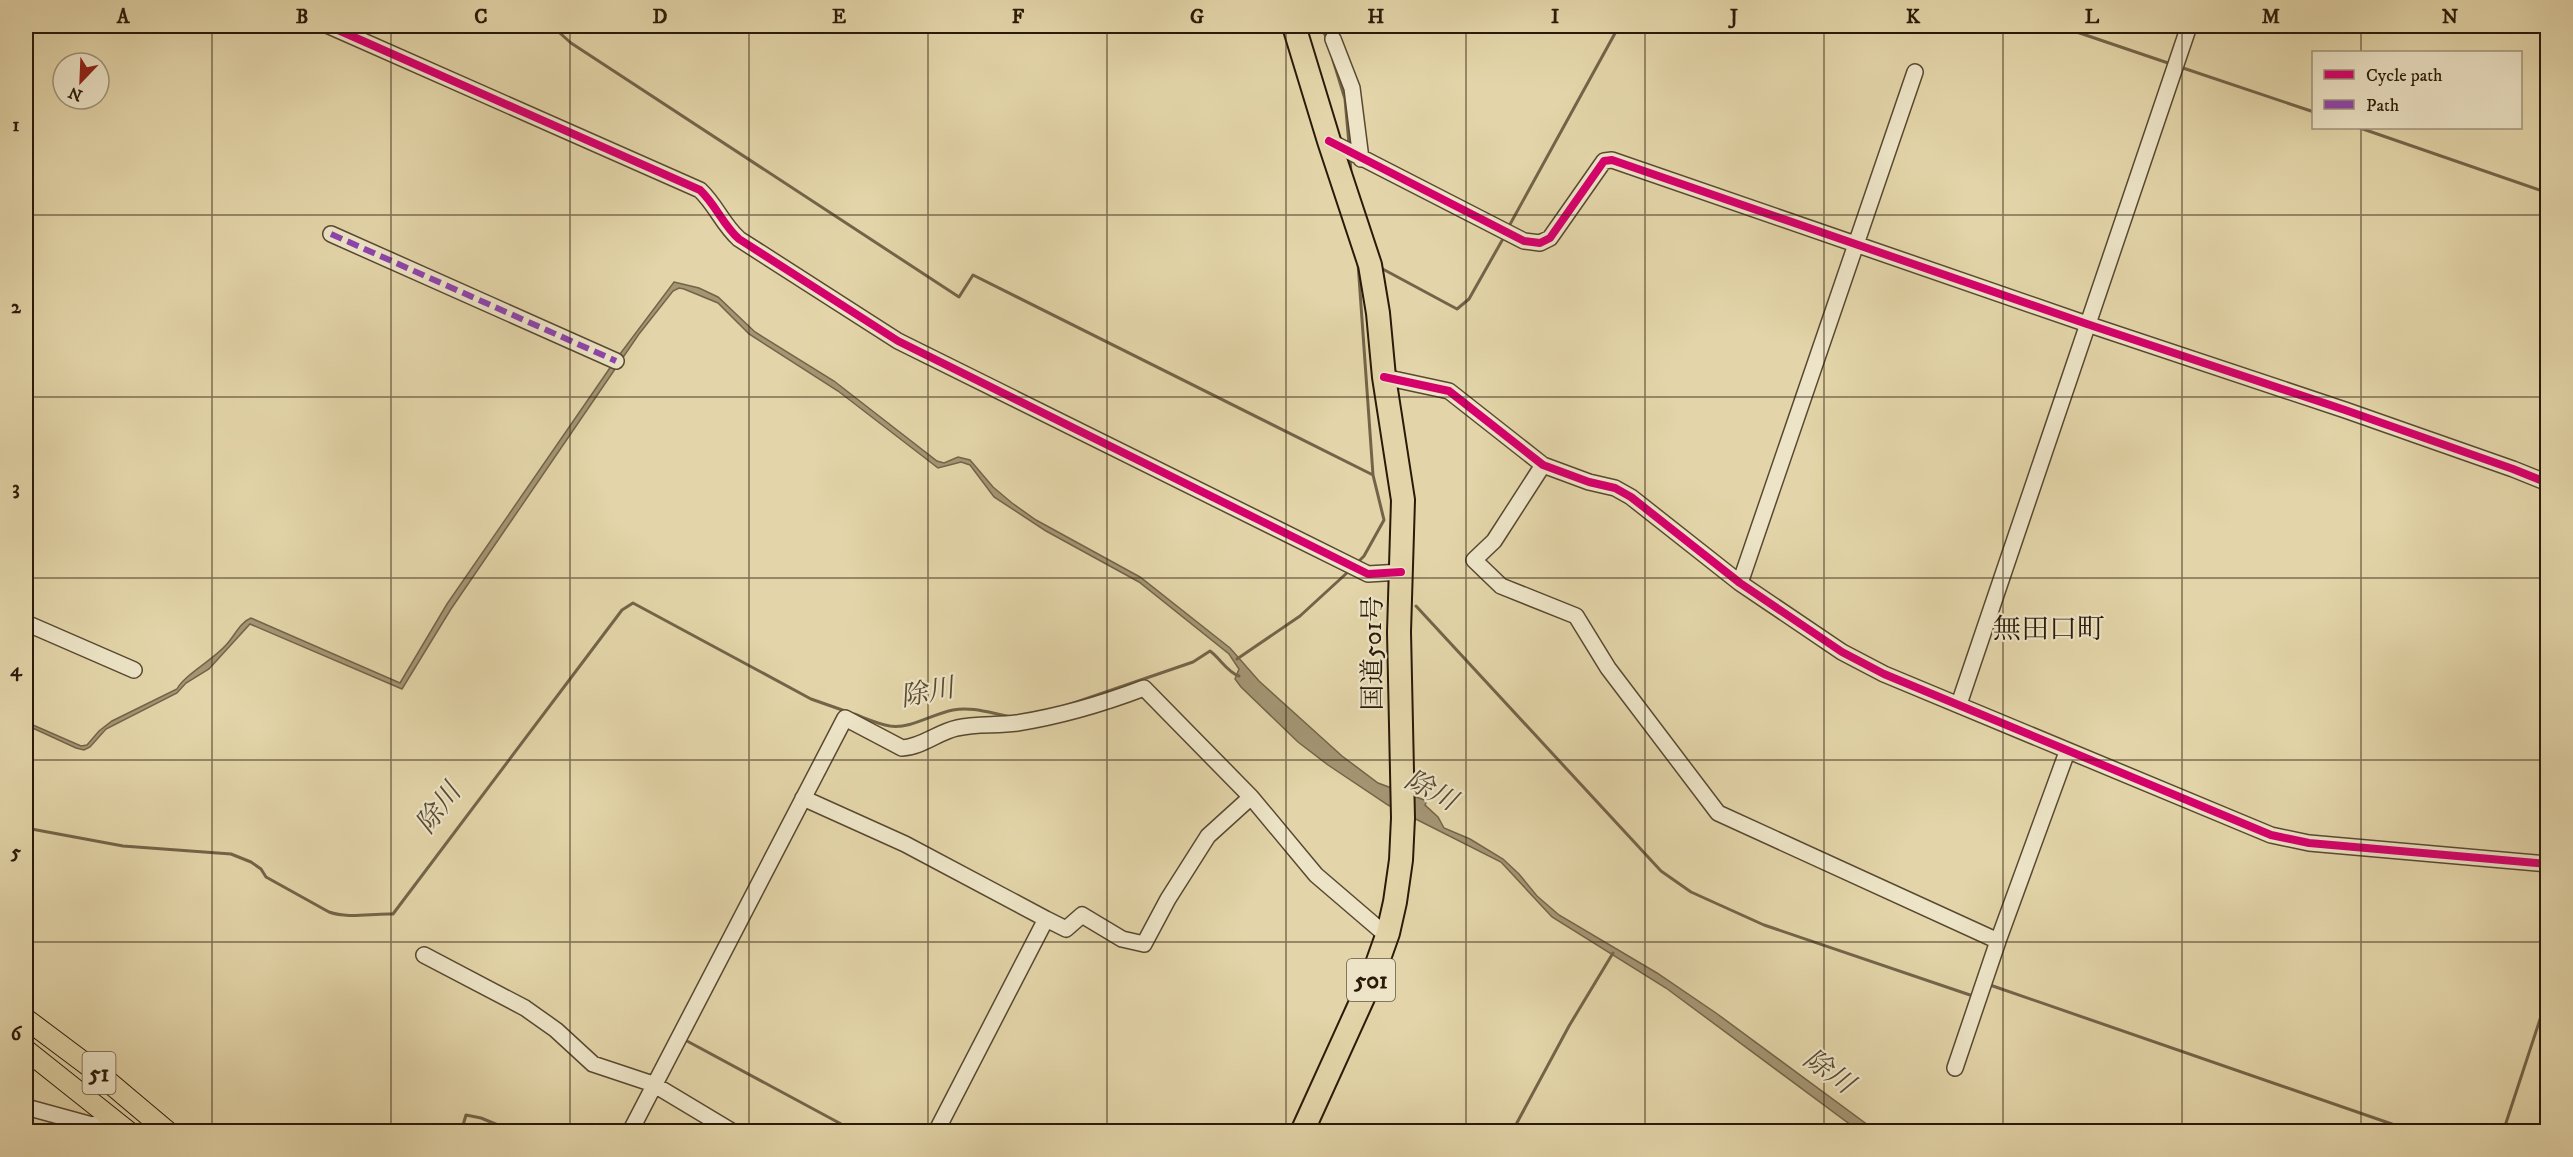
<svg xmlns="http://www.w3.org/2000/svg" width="2573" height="1157" font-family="'IM FELL DW Pica','Noto Serif JP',serif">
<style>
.water{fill:#a49573;stroke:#736449;stroke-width:1.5}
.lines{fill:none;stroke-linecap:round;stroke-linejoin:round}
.stream{stroke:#736449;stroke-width:3}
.minor-casing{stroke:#584931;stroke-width:18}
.major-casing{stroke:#291a09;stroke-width:22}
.highway-casing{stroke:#291a09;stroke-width:26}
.minor{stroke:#ede4c7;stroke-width:15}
.major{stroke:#e3d5a9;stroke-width:20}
.highway{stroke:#e3d5a9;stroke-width:22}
.quiet{stroke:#8e44ad;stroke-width:6;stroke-dasharray:12 6;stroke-linecap:butt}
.cycleway-casing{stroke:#ede4c7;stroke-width:11}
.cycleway{stroke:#d6006c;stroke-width:8}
.grid{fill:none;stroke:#291a09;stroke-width:1.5;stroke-opacity:0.55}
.labels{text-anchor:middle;stroke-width:4.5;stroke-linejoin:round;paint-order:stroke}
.shield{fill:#ede4c7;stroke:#645742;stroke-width:1.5}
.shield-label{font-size:24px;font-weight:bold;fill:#291a09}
.street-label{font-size:26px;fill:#291a09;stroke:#ede4c7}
.water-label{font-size:27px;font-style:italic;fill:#5a4b33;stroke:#ede4c7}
.quarter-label{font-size:28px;fill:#291a09;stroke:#ede4c7}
.neatline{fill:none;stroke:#291a09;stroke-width:2}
.grid-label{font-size:20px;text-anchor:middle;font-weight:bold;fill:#291a09}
</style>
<rect width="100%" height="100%" fill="#e3d5a9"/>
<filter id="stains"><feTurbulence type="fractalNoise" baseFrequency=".00333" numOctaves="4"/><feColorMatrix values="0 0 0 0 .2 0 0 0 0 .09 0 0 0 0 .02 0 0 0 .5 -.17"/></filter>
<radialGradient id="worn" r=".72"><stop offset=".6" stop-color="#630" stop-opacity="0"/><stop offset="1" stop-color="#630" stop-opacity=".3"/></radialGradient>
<path class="water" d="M674 282 699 288 718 297 755 332 834 381 937 461 944 463 958 457 970 460 993 487 1012 503 1036 520 1140 577 1230 648 1259 681 1342 756 1378 783 1427 801 1425 805 1438 817 1444 828 1470 839 1503 859 1519 874 1537 896 1559 915 1657 973 1716 1013 1876 1131H1859L1666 988 1552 917 1501 862 1388 805 1328 765 1298 742 1241 687 1235 679 1239 669 1229 654 1139 582 1046 531 994 497 970 465 961 462 938 468 838 391 749 334 718 303 684 289 679 288 673 291 639 334 451 609 402 689 250 624 209 669 186 683 177 693 106 729 90 747 84 750 76 748 26 725V722L81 746 87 745 99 731 112 721 177 689C184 675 213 660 226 645 234 637 240 622 251 618L400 683 447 604 614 362Z"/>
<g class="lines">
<path class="stream" d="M552 26 571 43 959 297 973 275 1373 475
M1321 26 1327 39
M2059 26 2171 64
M1333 60 1345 99 1349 144
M2180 67 2314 112
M2360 128 2548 193
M1350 157 1351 174
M1508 228 1619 26
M1379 267 1457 309 1469 299 1504 237
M1358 562 1364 556 1384 520 1373 475 1358 263
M1416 606 1661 871 1691 892 1764 925 1973 996
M1237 659 1300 616 1349 571
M1065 706 1193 662 1210 651C1220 658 1227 672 1239 676
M854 714C865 718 878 724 890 726 911 729 932 714 953 710 973 706 993 714 1013 717
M26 828 123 846 231 854 251 862 261 869 266 877 329 912C349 919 372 913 393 914L622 610 633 603 811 699 848 712
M1989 988 1990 985 2415 1132
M687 1041 856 1132
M461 1132 466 1115 481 1118 515 1132
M945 1132 949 1122
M1512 1132 1569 1026 1613 953
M2503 1132 2548 995"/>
<g class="minor-casing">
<path id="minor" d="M329 26 700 190C716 205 723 225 739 239L898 341 1368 574 1401 572
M1333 39 1352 88 1361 159
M1329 141 1524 241 1540 243 1550 238 1604 161 1612 160 2087 324 2345 410 2513 469 2548 483
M331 234 616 361
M1384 377 1449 391 1543 465 1589 482 1615 488 1631 497 1740 583 1842 652 1884 674 2271 835 2309 843 2548 864
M1543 465 1494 541 1474 560 1501 586 1576 616 1608 668 1718 813 1998 941
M1740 583 1915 72
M26 623 134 670
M1959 704 2189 26
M803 798 905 844 1046 919
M424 955 525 1008 556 1030 593 1064 653 1084 733 1132
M1955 1068 1998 941 2067 752
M26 1107 92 1125 116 1121
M630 1132 845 718 902 748C922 747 938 732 957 728 976 723 997 726 1017 723 1061 716 1102 704 1144 688L1251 797 1316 875 1379 929 1388 933
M936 1132 1046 919 1066 929 1082 915 1122 939 1144 944 1168 899 1208 836 1251 797"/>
</g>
<g class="major-casing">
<path id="major" d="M26 1019 98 1073 168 1132
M26 1050 129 1132"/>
</g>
<g class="highway-casing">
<path id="highway" d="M1294 26 1329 141 1370 265 1378 313 1384 377 1403 500 1399 632 1403 818 1401 860 1395 902 1388 933 1372 978 1302 1132"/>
</g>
<use href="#minor" class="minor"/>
<use href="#major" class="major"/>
<use href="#highway" class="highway"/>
<path class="quiet" d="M331 234 616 361"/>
<g class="cycleway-casing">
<path id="cycleway" d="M329 26 700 190C716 205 723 225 739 239L898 341 1368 574 1401 572
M1329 141 1524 241 1540 243 1550 238 1604 161 1612 160 2087 324 2345 410 2513 469 2548 483
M1384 377 1449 391 1543 465 1589 482 1615 488 1631 497 1740 583 1842 652 1884 674 2271 835 2309 843 2548 864"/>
</g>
<use href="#cycleway" class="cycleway"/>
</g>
<path class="grid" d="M212 26V1132M391 26V1132M570 26V1132M749 26V1132M928 26V1132M1107 26V1132M1286 26V1132M1466 26V1132M1645 26V1132M1824 26V1132M2003 26V1132M2182 26V1132M2361 26V52M2361 128V1132M26 215H2548M26 397H2548M26 578H2548M26 760H2548M26 942H2548"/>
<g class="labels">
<g class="shield">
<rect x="1347" y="959" width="48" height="42" rx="4.5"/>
<rect x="82.5" y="1052" width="33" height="42" rx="4.5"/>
</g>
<g class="shield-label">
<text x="1371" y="988">501</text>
<text x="99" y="1081">51</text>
</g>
<g class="street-label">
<text transform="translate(1372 653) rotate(-90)" y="9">国道501号</text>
</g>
<g class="water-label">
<text transform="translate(927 692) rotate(-11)" y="9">除川</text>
<text transform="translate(1431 790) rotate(28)" y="9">除川</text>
<text transform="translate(438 808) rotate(-53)" y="9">除川</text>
<text transform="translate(1829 1071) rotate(36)" y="9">除川</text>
</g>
<g class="quarter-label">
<text x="2049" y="638">無田口町</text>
</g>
</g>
<rect width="2573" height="1157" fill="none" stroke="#e3d5a9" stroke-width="66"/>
<rect x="2312" y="51" width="210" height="78" fill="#ede4c7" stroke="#9f937b" stroke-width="1.5"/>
<rect x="2324" y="70" width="30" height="9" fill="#d6006c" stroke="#9f937b" stroke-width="1.5"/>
<text x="2366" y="81" font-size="18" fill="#291a09">Cycle path</text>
<rect x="2324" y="100" width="30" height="9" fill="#8e44ad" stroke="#9f937b" stroke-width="1.5"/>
<text x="2366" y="111" font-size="18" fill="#291a09">Path</text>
<g transform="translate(81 81) rotate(203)"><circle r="28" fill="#ede4c7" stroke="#9f937b" stroke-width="1.5"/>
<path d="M0-4.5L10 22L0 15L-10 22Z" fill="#8f2418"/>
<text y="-9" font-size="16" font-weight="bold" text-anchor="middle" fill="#291a09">N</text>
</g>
<rect x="33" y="33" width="2507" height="1091" class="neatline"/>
<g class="grid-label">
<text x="123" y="23">A</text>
<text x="302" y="23">B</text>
<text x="481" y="23">C</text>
<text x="660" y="23">D</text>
<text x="839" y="23">E</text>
<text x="1018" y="23">F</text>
<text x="1197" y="23">G</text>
<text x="1376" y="23">H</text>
<text x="1555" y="23">I</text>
<text x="1734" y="23">J</text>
<text x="1913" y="23">K</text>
<text x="2092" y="23">L</text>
<text x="2271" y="23">M</text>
<text x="2450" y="23">N</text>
<text x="16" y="131">1</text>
<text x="16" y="313">2</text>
<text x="16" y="494">3</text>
<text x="16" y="676">4</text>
<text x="16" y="858">5</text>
<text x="16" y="1040">6</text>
</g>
<rect width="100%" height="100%" filter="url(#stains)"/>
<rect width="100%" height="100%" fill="url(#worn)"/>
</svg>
